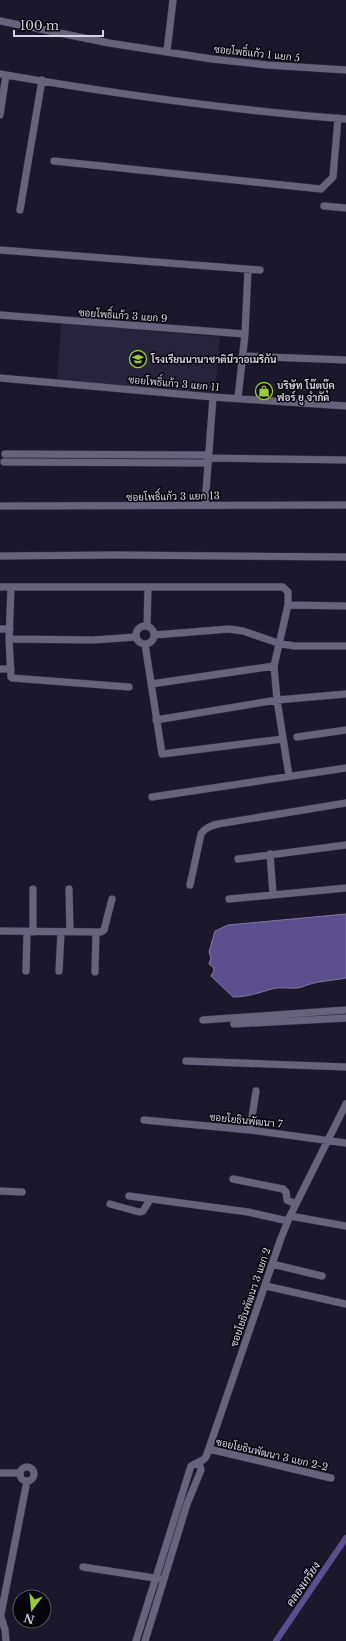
<svg xmlns="http://www.w3.org/2000/svg" width="346" height="1641" font-family="'Libre Baskerville',Sarabun,serif">
<style>
.built{fill:#27233a}
.water{fill:#5b4f90;stroke:#8077a8}
.lines{fill:none;stroke-linecap:round;stroke-linejoin:round}
.canal{stroke:#5b4f90;stroke-width:6}
.street-casing{stroke:#34323f;stroke-width:8}
.street{stroke:#66637a;stroke-width:7}
.labels{text-anchor:middle;stroke-width:3;stroke-linejoin:round;paint-order:stroke}
.street-label{font-size:10px;fill:#d5d3e0;stroke:#06050c}
.poi-label{font-size:10px;font-weight:bold;fill:#d5d3e0;stroke:#06050c;text-anchor:start}
.water-label{font-size:11px;font-style:italic;fill:#e1dff3;stroke:#06050c}
</style>
<rect width="100%" height="100%" fill="#1b182b"/>
<path class="built" d="M61 323 220 337 215 395 57 381Z"/>
<path class="water" d="M346 914V978C331 981 315 981 302 987 294 990 281 986 272 989 258 993 247 997 233 997L211 976 214 971 213 967 209 964 211 958 209 952 215 931 228 925Z"/>
<g class="lines">
<path class="canal" d="M276 1641 346 1538"/>
<g class="street-casing">
<path id="street" d="M0 21 109 43 212 59 267 65 346 70
M167 51 173 0
M0 74C115 94 230 110 346 119
M0 115 6 75
M54 161 321 189 333 177 338 118
M324 206 346 208
M20 210 42 80
M0 250 260 270
M0 315 245 334
M242 356 346 360
M0 378 213 397 346 406
M238 398 245 334 248 270
M5 454 208 455
M208 458 346 460
M4 462 208 463
M205 505 213 397
M0 506 346 505
M0 556 117 555 346 557
M0 587H283L288 592V605L274 666 277 700 289 776
M11 588 9 639 11 677 12 678 129 687
M288 605 346 606
M147 626 148 588
M136 635a9 9 0 1 1 18 0a9 9 0 1 1-18 0Z
M0 629H10
M154 635 229 629 243 631 278 643 294 646H346
M9 639 94 640 136 637
M145 644 162 754 283 739
M0 669H11
M151 684 274 666
M156 720 277 700 346 694
M297 737 346 730
M152 797 346 768
M270 854 273 894
M238 859 346 845
M190 885 201 834C205 828 210 826 218 824L346 803
M33 889V932
M69 889 70 932
M229 899 346 888
M0 931 101 932 104 930 112 899
M26 971 27 932
M59 971 61 932
M95 972 96 932
M203 1020 346 1010
M234 1024 346 1018
M186 1061 346 1067
M144 1120 250 1130 346 1143
M250 1130 256 1091
M233 1179 283 1189 286 1192 287 1200 296 1204
M0 1191 22 1192
M129 1196 248 1212 288 1221
M110 1204 139 1212 143 1211 148 1203
M290 1216 346 1226
M272 1264 322 1276
M266 1286 346 1304
M209 1449 331 1478
M20 1474a7 7 0 1 1 14 0a7 7 0 1 1-14 0Z
M0 1473H20
M83 1567 161 1579
M1 1617 5 1630 6 1641
M0 1619 27 1481
M136 1641 191 1466 203 1460 206 1457 281 1238 290 1216 346 1104
M145 1641 187 1504 201 1470 199 1462"/>
</g>
<use href="#street" class="street"/>
</g>
<defs>
<g id="school-ring" transform="scale(0.9)"><circle r="9.5" fill="#06050c" stroke="#99cb36" stroke-width="1.5"/><path d="M0-5L7-2L0 1L-7-2ZM-4 1L0 2.5L4 1V4Q0 6-4 4Z" fill="#99cb36"/></g>
<g id="shop-ring" transform="scale(0.9)"><circle r="9.5" fill="#06050c" stroke="#99cb36" stroke-width="1.5"/><path d="M-5-2.5h2.3a2.7 3.5 0 0 1 5.4 0H5L5.5 6h-11ZM-1.5-2.5h3a1.5 2.3 0 0 0-3 0Z" fill="#99cb36"/></g>
</defs>
<g fill-rule="evenodd">
<use href="#school-ring" x="138" y="359"/>
<use href="#shop-ring" x="264" y="391"/>
</g>
<g class="labels">
<g class="street-label">
<text transform="translate(257 53) rotate(6)" y="4">ซอยโพธิ์แก้ว 1 แยก 5</text>
<text transform="translate(123 315) rotate(4)" y="4">ซอยโพธิ์แก้ว 3 แยก 9</text>
<text transform="translate(174 383) rotate(5)" y="4">ซอยโพธิ์แก้ว 3 แยก 11</text>
<text transform="translate(173 496) rotate(-1)" y="4">ซอยโพธิ์แก้ว 3 แยก 13</text>
<text transform="translate(246 1120) rotate(6)" y="4">ซอยโยธินพัฒนา 7</text>
<text transform="translate(250 1297) rotate(-71)" y="4">ซอยโยธินพัฒนา 3 แยก 2</text>
<text transform="translate(272 1454) rotate(13)" y="4">ซอยโยธินพัฒนา 3 แยก 2-2</text>
</g>
<g class="poi-label">
<text x="151" y="363">โรงเรียนนานาชาตินีวาอเมริกัน</text>
<text x="277" y="389">บริษัท โน๊ตบุ๊ค<tspan x="277" dy="12">ฟอร์ ยู จำกัด</tspan></text>
</g>
<g class="water-label">
<text transform="translate(303 1584) rotate(-56)" y="4">คลองเกรียง</text>
</g>
</g>
<g transform="translate(32 1609) rotate(196)"><circle r="19" fill="#06050c" stroke="#595761"/>
<path d="M0-3L7 15L0 10L-7 15Z" fill="#99cb36"/>
<text y="-6" font-size="11" font-weight="bold" text-anchor="middle" fill="#d5d3e0">N</text>
</g>
<path d="M14 30v6h89v-6" fill="none" stroke="#d5d3e0" stroke-width="2"/>
<text x="20" y="30" font-size="12" fill="#d5d3e0" stroke="#06050c" stroke-width="3" paint-order="stroke">100 m</text>
</svg>
